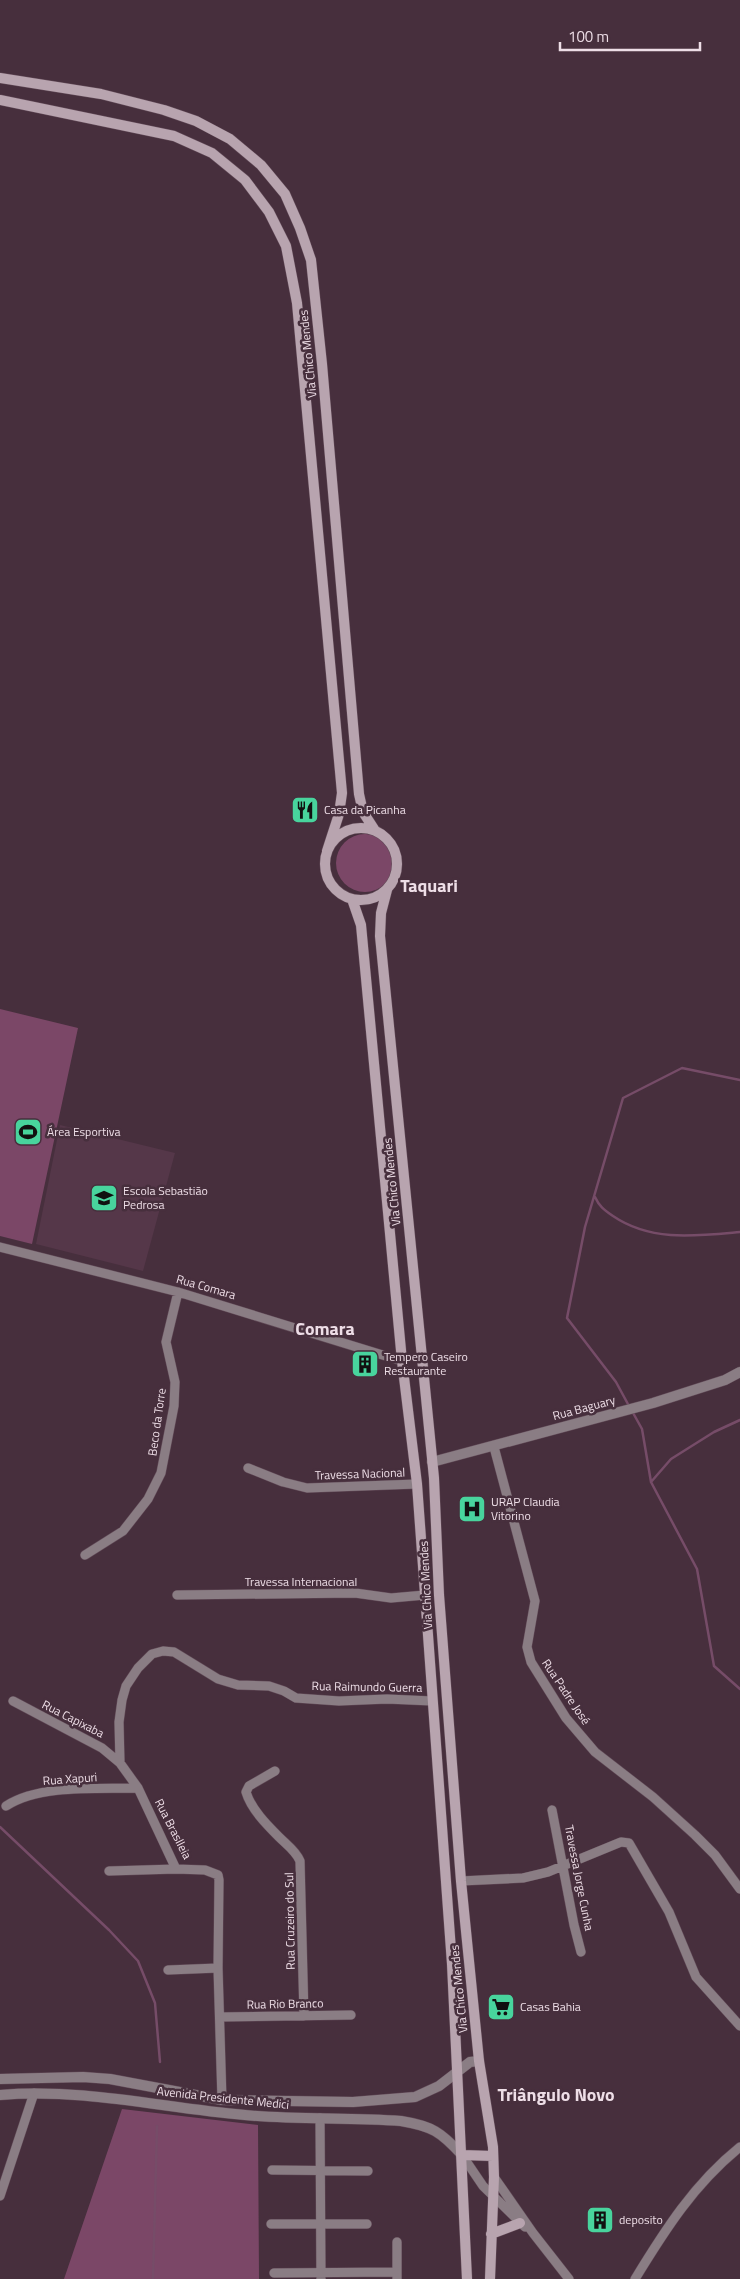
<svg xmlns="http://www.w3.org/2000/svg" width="740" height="2279" font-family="'Titillium Web',sans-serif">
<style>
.built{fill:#553749}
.green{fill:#7b4767}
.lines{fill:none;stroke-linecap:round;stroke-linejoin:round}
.stream{stroke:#764c68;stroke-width:2.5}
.minor-casing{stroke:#624b58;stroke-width:10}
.tertiary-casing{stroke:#624b58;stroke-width:11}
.secondary-casing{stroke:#624b58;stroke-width:11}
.minor{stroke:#8a7d84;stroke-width:9}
.tertiary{stroke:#8a7d84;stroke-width:10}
.secondary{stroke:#b8a4af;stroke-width:10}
.labels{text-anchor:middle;stroke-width:5;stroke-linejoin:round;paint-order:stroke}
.street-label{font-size:12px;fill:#eedee7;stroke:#472f3d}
.poi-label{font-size:12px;fill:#eedee7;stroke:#472f3d;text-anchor:start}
.district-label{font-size:18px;font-weight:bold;fill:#eedee7;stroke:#472f3d}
</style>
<rect width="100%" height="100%" fill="#472f3d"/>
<path class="built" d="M60 1125 175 1153 143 1271 36 1244Z"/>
<path class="green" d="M336 863a29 29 0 1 1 58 0a29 29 0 1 1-58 0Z
M0 1009 78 1028 32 1244 0 1236Z
M122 2109 258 2125 259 2279H64Z"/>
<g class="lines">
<path class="stream" d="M595 1197C599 1206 604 1210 613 1216 651 1242 696 1236 740 1232
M629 1406 616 1382 567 1318 585 1227 623 1098 682 1068 740 1080
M632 1411 642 1429 651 1482 697 1569 714 1666 740 1689
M651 1482 671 1459 714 1432 740 1420
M0 1827 109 1930 138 1961 155 2003 160 2062
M153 2279 157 2126"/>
<g class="minor-casing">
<path id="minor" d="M0 1247 178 1292 402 1361
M494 1447 535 1601 527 1647 531 1662 566 1718 595 1752 653 1797 695 1835 715 1855 740 1889
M248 1468 283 1482 307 1488 417 1484
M85 1555 123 1531 148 1499 161 1473 174 1406 175 1382 166 1342 178 1292
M177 1595 355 1593 391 1598 425 1595
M13 1701 102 1748 120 1763
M275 1771 249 1786 246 1792C251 1809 267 1825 279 1837 287 1845 296 1851 300 1861L304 2016
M6 1806C40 1784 99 1789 138 1788
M552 1810 574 1925 581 1952
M109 1871 176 1869
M461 1881 523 1878 548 1872 621 1842 629 1843 669 1912 696 1977 740 2026
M168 1970 218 1968
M220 2017 351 2015
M222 2100 218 1968 219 1880 218 1875 205 1870 176 1869 138 1788 120 1763 119 1722 122 1700 126 1686 138 1668 152 1654 163 1651 174 1652 218 1679 238 1685 269 1686 284 1691 296 1698 339 1701 387 1699 432 1701
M320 2118 321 2279
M462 2155 483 2186 525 2227
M272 2170 368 2171
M494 2177 533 2233 569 2279
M0 2196 34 2093
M271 2224H367
M274 2273 396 2272
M397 2279V2242
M635 2279C665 2230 694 2184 740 2147"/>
</g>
<g class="tertiary-casing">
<path id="tertiary" d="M432 1462 653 1403 725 1380 740 1372
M0 2079 83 2077 110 2079 222 2100 353 2102 415 2097 439 2086 470 2062 479 2061
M0 2095C85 2088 162 2108 245 2115 297 2120 349 2117 401 2121 432 2126 441 2132 462 2155"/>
</g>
<g class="secondary-casing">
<path id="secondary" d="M0 78 101 94 164 110 196 121 230 139 261 165 285 194 300 228 311 260 322 364 359 794 363 812 374 829
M0 100 174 136 212 153 245 180 269 212 286 246 297 303 342 793 339 814 327 851
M325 864a36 36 0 1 1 72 0a36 36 0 1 1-72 0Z
M387 890 381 913 380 936 434 1478 439 1595 461 1881 479 2061 493 2147 494 2177 490 2279
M352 899 361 925 402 1361 417 1484 452 1964 467 2279
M462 2155 493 2156
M491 2234 520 2223"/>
</g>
<use href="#minor" class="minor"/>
<use href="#tertiary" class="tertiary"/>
<use href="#secondary" class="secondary"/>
</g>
<defs>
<g id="restaurant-square" transform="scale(1.4375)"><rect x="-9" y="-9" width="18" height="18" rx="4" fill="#48d49d" stroke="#472f3d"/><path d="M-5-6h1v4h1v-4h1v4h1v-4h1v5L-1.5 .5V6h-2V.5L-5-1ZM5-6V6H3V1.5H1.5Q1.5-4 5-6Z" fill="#111"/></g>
<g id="stadium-square" transform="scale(1.4375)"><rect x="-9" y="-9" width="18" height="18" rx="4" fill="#48d49d" stroke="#472f3d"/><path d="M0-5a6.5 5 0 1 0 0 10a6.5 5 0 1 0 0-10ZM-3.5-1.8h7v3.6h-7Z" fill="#111"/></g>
<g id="school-square" transform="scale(1.4375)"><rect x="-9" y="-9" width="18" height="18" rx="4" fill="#48d49d" stroke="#472f3d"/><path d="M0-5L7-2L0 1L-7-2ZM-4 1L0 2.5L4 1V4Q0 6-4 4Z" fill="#111"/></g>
<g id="building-square" transform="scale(1.4375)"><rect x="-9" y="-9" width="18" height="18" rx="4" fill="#48d49d" stroke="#472f3d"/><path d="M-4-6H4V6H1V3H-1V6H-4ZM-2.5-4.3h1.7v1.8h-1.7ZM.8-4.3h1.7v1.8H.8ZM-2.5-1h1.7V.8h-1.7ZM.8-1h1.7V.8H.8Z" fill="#111"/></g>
<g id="hospital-square" transform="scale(1.4375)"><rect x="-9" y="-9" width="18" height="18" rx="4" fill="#48d49d" stroke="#472f3d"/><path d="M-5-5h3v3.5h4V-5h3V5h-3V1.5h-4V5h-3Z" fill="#111"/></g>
<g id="supermarket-square" transform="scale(1.4375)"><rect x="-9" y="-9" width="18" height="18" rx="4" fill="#48d49d" stroke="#472f3d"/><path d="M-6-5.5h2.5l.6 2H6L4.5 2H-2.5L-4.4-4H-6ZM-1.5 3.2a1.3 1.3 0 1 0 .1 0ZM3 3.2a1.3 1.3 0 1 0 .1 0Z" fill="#111"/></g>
</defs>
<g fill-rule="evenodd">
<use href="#restaurant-square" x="305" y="810"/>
<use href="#stadium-square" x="28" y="1132"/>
<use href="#school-square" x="104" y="1198"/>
<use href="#building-square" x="365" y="1364"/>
<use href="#hospital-square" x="472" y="1509"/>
<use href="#supermarket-square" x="501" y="2007"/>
<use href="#building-square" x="600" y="2220"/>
</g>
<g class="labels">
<g class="street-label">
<text transform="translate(308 354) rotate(-96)" y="4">Via Chico Mendes</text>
<text transform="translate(392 1182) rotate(-96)" y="4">Via Chico Mendes</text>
<text transform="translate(206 1287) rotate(16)" y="4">Rua Comara</text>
<text transform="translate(584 1408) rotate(-15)" y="4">Rua Baguary</text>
<text transform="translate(157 1422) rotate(-82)" y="4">Beco da Torre</text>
<text transform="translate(360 1474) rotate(-2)" y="4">Travessa Nacional</text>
<text x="301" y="1586">Travessa Internacional</text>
<text transform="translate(426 1585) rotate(-93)" y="4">Via Chico Mendes</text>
<text transform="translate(367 1687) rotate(1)" y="4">Rua Raimundo Guerra</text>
<text transform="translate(566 1692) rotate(56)" y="4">Rua Padre José</text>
<text transform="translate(73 1719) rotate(27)" y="4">Rua Capixaba</text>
<text transform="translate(70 1779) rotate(-4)" y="4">Rua Xapuri</text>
<text transform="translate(173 1829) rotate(63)" y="4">Rua Braslleia</text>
<text transform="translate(579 1878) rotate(79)" y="4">Travessa Jorge Cunha</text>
<text transform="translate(290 1921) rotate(-91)" y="4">Rua Cruzeiro do Sul</text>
<text transform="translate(459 1989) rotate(-96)" y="4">Via Chico Mendes</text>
<text transform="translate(285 2004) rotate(-1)" y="4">Rua Rio Branco</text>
<text transform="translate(223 2098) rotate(6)" y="4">Avenida Presidente Medici</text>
</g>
<g class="poi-label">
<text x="324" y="814">Casa da Picanha</text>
<text x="47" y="1136">Área Esportiva</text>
<text x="123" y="1195">Escola Sebastião<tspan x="123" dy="14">Pedrosa</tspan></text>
<text x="384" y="1361">Tempero Caseiro<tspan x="384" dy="14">Restaurante</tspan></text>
<text x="491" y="1506">URAP Claudia<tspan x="491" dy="14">Vitorino</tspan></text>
<text x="520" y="2011">Casas Bahia</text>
<text x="619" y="2224">deposito</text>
</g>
<g class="district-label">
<text x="429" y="892">Taquari</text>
<text x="325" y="1335">Comara</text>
<text x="556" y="2101">Triângulo Novo</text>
</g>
</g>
<path d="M560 42v8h140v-8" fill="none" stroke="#eedee7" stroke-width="2.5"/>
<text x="568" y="42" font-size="15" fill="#eedee7" stroke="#472f3d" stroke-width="4" paint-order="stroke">100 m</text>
</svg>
